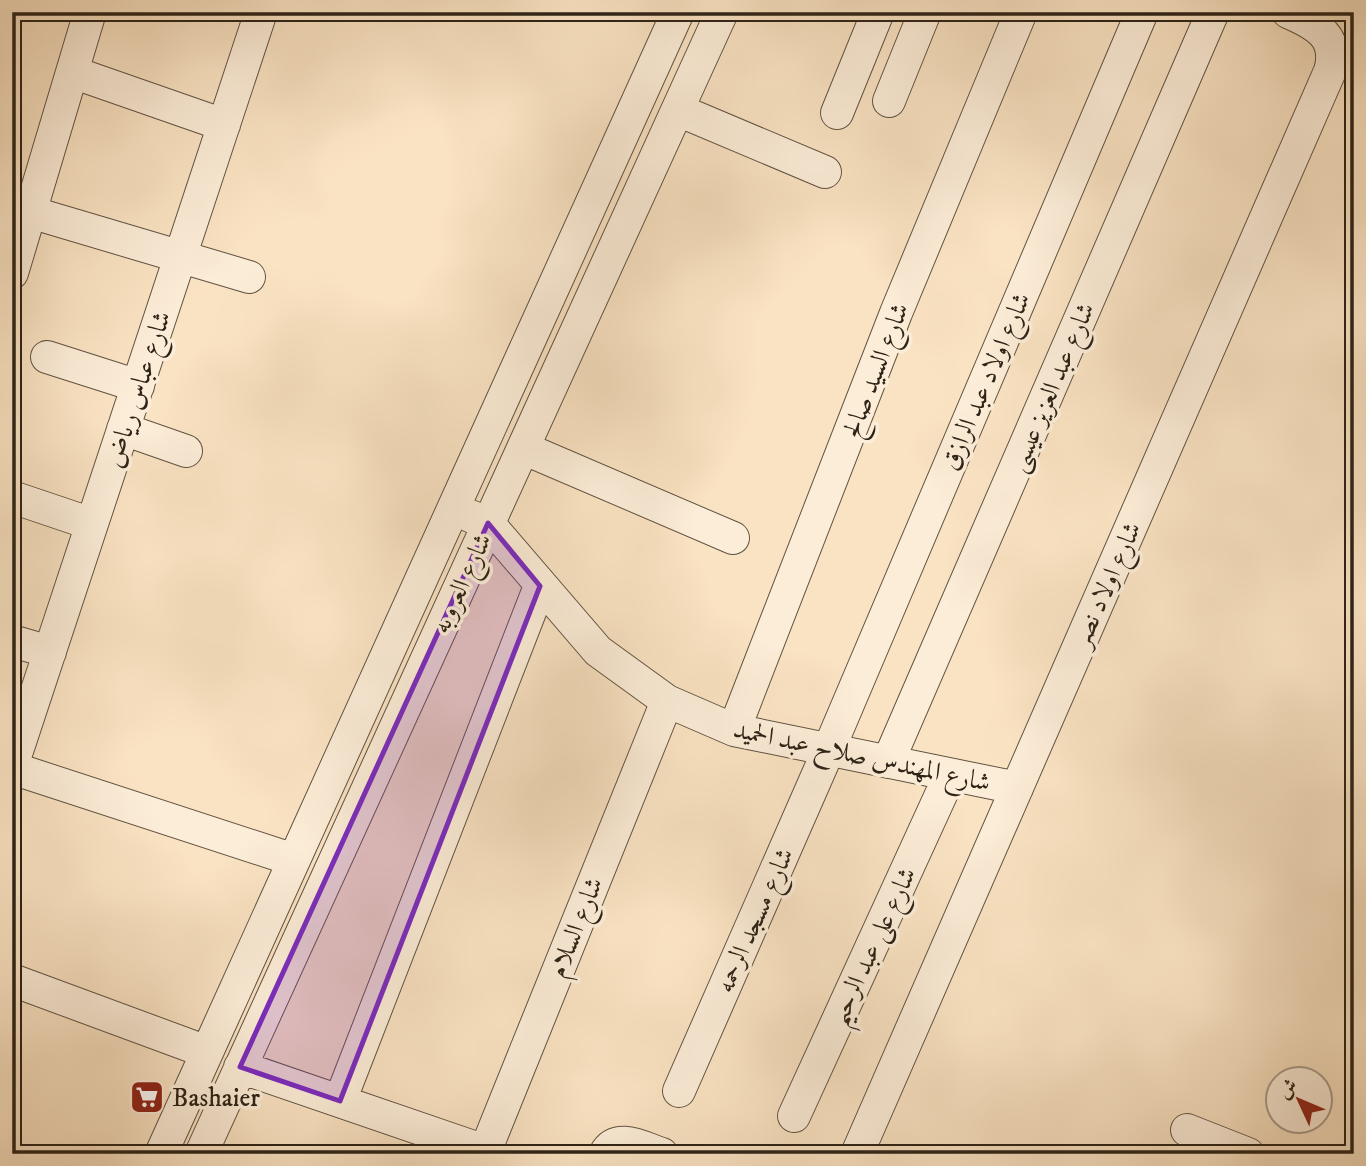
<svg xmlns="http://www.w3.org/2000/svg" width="1366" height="1166" font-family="'IM FELL DW Pica',Amiri,serif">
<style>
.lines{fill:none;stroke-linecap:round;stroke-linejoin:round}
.minor-casing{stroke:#605342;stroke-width:34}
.minor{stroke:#fcedd8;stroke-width:32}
.marked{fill:#7b2cbf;fill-opacity:0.2;stroke:#7b2cbf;stroke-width:5;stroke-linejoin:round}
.labels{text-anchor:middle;stroke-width:7;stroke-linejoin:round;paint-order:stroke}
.street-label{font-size:26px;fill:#2d2317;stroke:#fcedd8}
.poi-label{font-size:26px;fill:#2d2317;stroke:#fcedd8;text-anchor:start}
</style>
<rect width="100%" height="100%" fill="#fae3c3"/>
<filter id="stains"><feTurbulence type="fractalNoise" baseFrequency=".00286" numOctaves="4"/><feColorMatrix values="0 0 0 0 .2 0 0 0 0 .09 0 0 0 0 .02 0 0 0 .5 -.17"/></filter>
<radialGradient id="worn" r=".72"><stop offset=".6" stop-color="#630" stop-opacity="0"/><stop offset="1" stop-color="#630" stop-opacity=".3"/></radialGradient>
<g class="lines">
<g class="minor-casing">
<path id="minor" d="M72 72 224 125
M889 101 925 12
M678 110 825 172
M837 113 878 12
M30 212 249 277
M12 273 90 12
M47 357 138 386
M123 429 186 451
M523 448 733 538
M12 497 92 524
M470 516 488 523 598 651 667 701 734 730 1017 788
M12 641 50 652
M734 730 896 313 1021 12
M888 762 1213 12
M12 766 261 12
M12 768 294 860
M12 980 207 1052
M240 1067 485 1151
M679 1091 829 749 1142 12
M340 1101 540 586
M794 1116 950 775
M1187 1130 1248 1154
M161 1154 678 12
M201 1154 722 12
M484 1154 667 701
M605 1154C617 1132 643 1148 662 1154
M857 1154 1330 71C1340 37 1316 24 1288 12"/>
</g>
<use href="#minor" class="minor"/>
</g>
<path class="marked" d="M488 523 540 586 340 1101 240 1067Z"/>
<defs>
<g id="supermarket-square" transform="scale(1.75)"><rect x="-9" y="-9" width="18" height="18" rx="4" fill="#8f2418" stroke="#fcedd8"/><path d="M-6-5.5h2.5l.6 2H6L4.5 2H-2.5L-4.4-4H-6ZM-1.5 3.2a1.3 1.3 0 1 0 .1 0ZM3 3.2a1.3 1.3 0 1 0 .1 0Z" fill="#fff"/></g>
</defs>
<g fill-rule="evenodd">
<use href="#supermarket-square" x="147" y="1097"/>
</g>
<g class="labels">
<g class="street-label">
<text transform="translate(875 370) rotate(-69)" y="9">شارع السيد صالح</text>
<text transform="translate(985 381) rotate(-67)" y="9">شارع اولاد عبد الرازق</text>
<text transform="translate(1051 387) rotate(-67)" y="9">شارع عبد العزيز عيسى</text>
<text transform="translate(137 389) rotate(-72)" y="9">شارع عباس رياض</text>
<text transform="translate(461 583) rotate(-65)" y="9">شارع العروبه</text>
<text transform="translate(1106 584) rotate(-66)" y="9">شارع اولاد نصر</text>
<text transform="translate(862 755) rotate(12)" y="9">شارع المهندس صلاح عبد الحميد</text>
<text transform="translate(754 920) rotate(-66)" y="9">شارع مسجد الرحمه</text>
<text transform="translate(575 927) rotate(-68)" y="9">شارع السلام</text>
<text transform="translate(872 946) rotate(-65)" y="9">شارع على عبد الرحيم</text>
</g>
<g class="poi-label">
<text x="172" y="1106">Bashaier</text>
</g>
</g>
<rect width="1366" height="1166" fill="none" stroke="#fae3c3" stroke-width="42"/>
<rect x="14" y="14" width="1338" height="1138" fill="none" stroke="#2d2317" stroke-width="3.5"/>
<rect x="21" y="21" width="1324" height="1124" fill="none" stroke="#2d2317" stroke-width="2"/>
<g transform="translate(1299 1100) rotate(314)"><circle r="33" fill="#fcedd8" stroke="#a99c8b" stroke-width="2"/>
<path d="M0-5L12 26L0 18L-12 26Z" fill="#8f2418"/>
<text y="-10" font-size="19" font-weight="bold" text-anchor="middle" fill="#2d2317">ش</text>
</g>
<rect width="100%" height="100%" filter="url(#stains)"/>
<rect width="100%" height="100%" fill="url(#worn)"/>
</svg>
